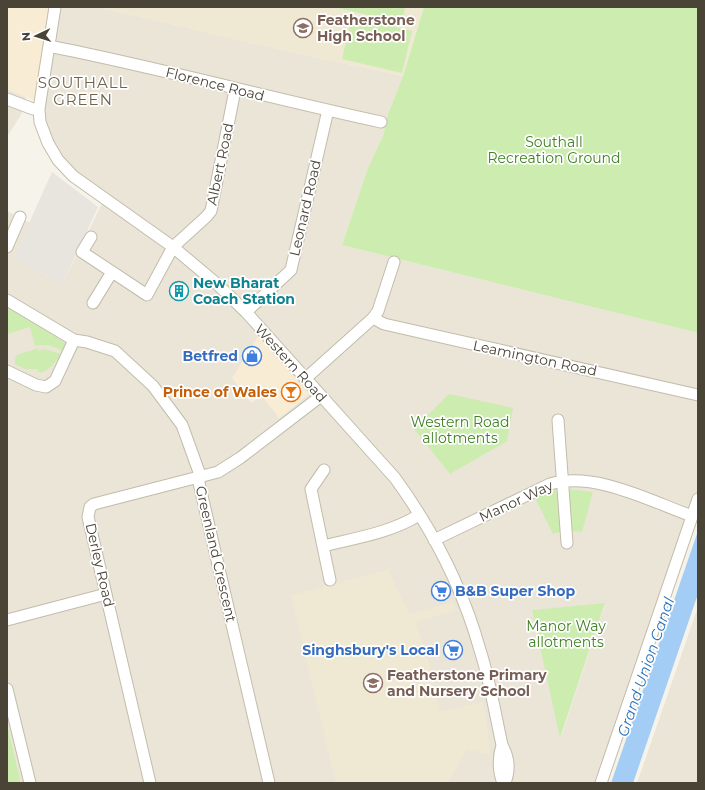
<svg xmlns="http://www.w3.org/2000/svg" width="705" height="790" font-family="Montserrat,sans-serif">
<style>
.residential{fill:#eae5d7;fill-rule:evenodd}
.commercial{fill:#f8ecd4}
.industrial{fill:#e8e4de}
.education{fill:#efe9d3}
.green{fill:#cdecb0}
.water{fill:#a3cdf5}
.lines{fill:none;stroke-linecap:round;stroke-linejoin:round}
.minor-casing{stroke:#c2bcab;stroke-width:13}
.minor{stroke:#fff;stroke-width:11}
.labels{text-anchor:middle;stroke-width:3.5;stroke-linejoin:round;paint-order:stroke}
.education-label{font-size:14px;font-weight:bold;fill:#785e54;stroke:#fff;text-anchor:start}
.street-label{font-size:14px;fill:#4a4437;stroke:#fff}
.park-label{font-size:14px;fill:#418125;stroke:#fff}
.culture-label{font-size:14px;font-weight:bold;fill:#0d838f;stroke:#fff;text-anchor:start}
.shop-label{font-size:14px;font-weight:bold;fill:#366cbe;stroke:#fff;text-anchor:end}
.food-label{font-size:14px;font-weight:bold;fill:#c56008;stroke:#fff;text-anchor:end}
.neighbourhood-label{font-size:15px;letter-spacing:1px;fill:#6e634d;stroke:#fff}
.water-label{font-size:15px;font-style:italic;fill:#2874be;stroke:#fff}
</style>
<rect width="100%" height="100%" fill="#f6f3ea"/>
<path class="residential" d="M59 7H99L279 49 403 76 388 114 383 136 368 168 342 245 698 333V498L602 783H21L7 723V211L30 223 14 257 62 285 106 195 65 163 48 130 39 102ZM309 394 279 418 262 395ZM605 604 561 737 532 610Z
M7 89 26 97 22 113 7 137Z
M698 607V783H637Z"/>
<path class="commercial" d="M7 7H59L39 102 7 89Z
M258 336 309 394 279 418 262 396 251 403 232 378Z"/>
<path class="industrial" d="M52 172 98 207 62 285 14 257Z"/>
<path class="education" d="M99 7H424L403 76 279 49Z
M388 570 409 614 453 602 457 610 415 622 429 664 440 712 483 702 486 718 490 755 467 749 448 783H336L291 595Z"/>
<path class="green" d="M334 7H405L402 23Z
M424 7H698V333L342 245 368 168 383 136 388 114 403 76Z
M352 16 412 31 402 73 342 59Z
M7 305 65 343 66 345 62 351C53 345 46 344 35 346L30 327 7 334Z
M39 348 38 351 45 349 61 354C55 363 50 370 40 373L37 369H25L15 364V359L17 355Z
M449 394 513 408 507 441 450 474 414 429Z
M559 489 562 531 553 534 535 498Z
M568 489 593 492 582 532 572 531Z
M605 603 560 738 532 610Z
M7 723 21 783H7Z"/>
<path class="water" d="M698 531V594L633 783H611Z"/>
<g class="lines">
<g class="minor-casing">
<path id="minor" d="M55 7 39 109 40 122 48 143 58 160 73 176 173 247 217 284 246 312 395 478C432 529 463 589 480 650 490 681 495 713 502 745 509 758 510 769 505 783
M49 46C160 68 270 98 381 122
M7 99 33 109H39
M91 237 82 252 147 295 173 247 206 217 211 211 235 90
M7 247 20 217
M7 300 74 340 55 381 46 387 36 385 7 371
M93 303 112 272
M246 312 291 270 328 110
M373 318 384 324 698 395
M74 340 87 342 115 351 153 386 182 425 199 472V483L269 783
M305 379 373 318 378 311 394 262
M558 420 567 543
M324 470 311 489 330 580
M434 540 550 484C595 471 650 501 692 516
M323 546C356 538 390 533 419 515
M7 620 106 594
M7 689 30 783
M502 745C498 758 498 770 503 783
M150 783 88 517 90 507 94 504 218 472 240 458 321 396
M601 783 698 499"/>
</g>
<use href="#minor" class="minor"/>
</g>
<defs>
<g id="school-ring" transform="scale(1)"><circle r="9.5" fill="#fff" stroke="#8d6e63" stroke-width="1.5"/><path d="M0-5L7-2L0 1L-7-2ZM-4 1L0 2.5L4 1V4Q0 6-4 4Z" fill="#8d6e63"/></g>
<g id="building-ring" transform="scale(1)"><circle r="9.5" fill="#fff" stroke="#0f9aa8" stroke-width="1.5"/><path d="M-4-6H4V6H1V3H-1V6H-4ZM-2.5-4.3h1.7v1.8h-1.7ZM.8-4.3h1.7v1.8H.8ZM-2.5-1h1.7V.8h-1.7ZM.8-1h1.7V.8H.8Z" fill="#0f9aa8"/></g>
<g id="shop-ring" transform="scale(1)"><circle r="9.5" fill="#fff" stroke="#3f7fe0" stroke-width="1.5"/><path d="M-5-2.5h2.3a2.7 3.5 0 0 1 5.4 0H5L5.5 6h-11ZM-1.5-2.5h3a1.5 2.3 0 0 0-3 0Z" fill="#3f7fe0"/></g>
<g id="bar-ring" transform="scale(1)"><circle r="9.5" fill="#fff" stroke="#e8710a" stroke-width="1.5"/><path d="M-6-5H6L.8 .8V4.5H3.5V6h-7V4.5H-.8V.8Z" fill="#e8710a"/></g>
<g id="supermarket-ring" transform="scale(1)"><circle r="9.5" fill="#fff" stroke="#3f7fe0" stroke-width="1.5"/><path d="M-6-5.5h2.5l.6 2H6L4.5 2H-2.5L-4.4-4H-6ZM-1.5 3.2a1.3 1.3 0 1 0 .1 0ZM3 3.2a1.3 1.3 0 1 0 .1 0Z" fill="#3f7fe0"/></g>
</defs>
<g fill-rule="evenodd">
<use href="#school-ring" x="303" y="28"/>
<use href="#building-ring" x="179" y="291"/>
<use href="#shop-ring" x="252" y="356"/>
<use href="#bar-ring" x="291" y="392"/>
<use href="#supermarket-ring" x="441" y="591"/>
<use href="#supermarket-ring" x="453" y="650"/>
<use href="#school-ring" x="373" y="683"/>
</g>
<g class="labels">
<g class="education-label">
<text x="317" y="25">Featherstone<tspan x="317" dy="16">High School</tspan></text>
<text x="387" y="680">Featherstone Primary<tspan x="387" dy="16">and Nursery School</tspan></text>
</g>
<g class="street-label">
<text transform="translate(215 84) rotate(14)" y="5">Florence Road</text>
<text transform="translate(220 164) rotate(-78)" y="5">Albert Road</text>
<text transform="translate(305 208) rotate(-77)" y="5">Leonard Road</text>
<text transform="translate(535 358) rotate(12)" y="5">Leamington Road</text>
<text transform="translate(291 363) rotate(48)" y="5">Western Road</text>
<text transform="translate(516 501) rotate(-25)" y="5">Manor Way</text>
<text transform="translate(216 554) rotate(77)" y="5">Greenland Crescent</text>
<text transform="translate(100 565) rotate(77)" y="5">Derley Road</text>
</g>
<g class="park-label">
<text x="554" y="147">Southall<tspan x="554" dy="16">Recreation Ground</tspan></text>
<text x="460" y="427">Western Road<tspan x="460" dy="16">allotments</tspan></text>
<text x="566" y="631">Manor Way<tspan x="566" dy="16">allotments</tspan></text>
</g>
<g class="culture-label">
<text x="193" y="288">New Bharat<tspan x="193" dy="16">Coach Station</tspan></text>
</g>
<g class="shop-label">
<text x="238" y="361">Betfred</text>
<text x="455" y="596" text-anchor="start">B&amp;B Super Shop</text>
<text x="439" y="655">Singhsbury's Local</text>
</g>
<g class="food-label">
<text x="277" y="397">Prince of Wales</text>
</g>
<g class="neighbourhood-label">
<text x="83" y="88">SOUTHALL<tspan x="83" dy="17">GREEN</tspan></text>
</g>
<g class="water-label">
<text transform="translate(646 667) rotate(-71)" y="5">Grand Union Canal</text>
</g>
</g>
<rect width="705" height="790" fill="none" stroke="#4a4437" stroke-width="16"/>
<g transform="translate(36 36) rotate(266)" stroke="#ffffff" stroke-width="3" paint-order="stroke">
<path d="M0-3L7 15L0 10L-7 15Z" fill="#4a4437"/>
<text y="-6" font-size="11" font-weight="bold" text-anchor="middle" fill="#4a4437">N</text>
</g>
</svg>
